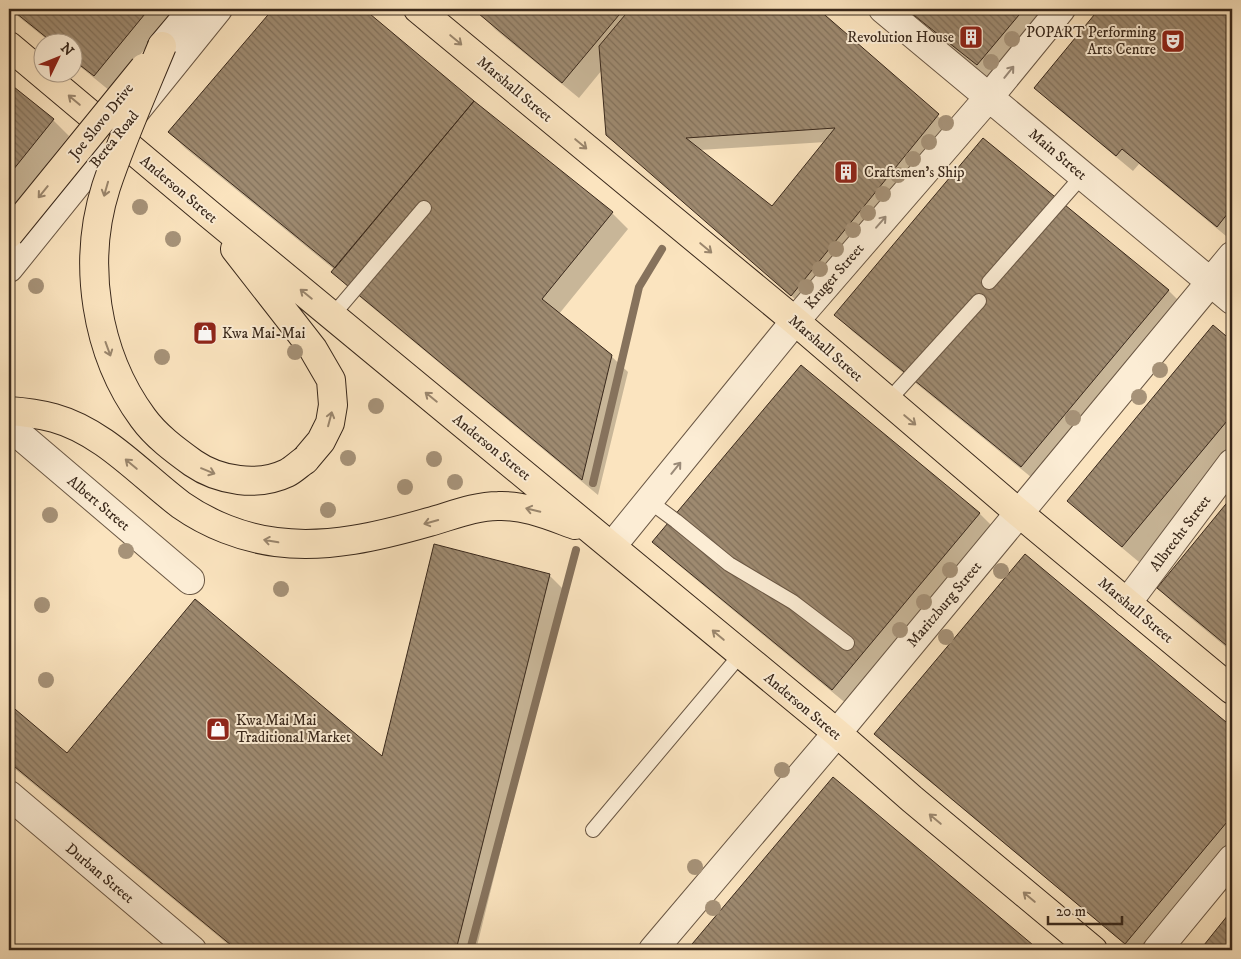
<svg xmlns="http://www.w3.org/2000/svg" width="1241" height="959" font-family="'IM FELL DW Pica',serif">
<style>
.shadow{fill:#0003;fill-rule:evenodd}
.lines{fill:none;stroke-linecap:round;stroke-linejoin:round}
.stream{stroke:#86725c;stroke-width:8}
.building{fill:url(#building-back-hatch);stroke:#39281b;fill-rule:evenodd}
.service-casing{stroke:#6a5744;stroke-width:16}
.minor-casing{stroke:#6a5744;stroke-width:30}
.secondary-casing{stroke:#39281b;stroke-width:30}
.primary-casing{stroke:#39281b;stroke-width:30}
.service{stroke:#fcedd5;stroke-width:14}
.minor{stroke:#fcedd5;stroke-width:28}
.secondary{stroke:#fcedd5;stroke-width:28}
.primary{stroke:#fbe4bf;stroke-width:28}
.primary-bridge-casing{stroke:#39281b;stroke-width:30;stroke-linecap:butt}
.primary-bridge{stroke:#fbe4bf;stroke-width:28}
.tree{fill:#a69278}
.oneway{stroke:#9a866d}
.oneway2{stroke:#9a8a78}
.labels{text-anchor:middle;stroke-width:4;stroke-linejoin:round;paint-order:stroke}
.poi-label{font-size:15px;fill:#39281b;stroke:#fcedd5;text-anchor:start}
.street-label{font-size:15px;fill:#39281b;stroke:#fcedd5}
</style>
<defs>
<pattern id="building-back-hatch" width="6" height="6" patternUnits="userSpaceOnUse" patternTransform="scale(1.25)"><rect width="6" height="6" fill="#9e8a70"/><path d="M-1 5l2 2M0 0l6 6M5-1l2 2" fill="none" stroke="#82715b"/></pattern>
</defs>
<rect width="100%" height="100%" fill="#fbe4bf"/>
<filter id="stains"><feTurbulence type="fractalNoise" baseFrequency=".004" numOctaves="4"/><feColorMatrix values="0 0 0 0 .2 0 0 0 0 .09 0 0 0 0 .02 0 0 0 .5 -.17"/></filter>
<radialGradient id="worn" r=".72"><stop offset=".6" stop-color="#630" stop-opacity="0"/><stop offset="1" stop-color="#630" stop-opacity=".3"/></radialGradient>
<path class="shadow" d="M9 9H178L110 91 72 60V42H50Z
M274 9H362L473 102 612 213 628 229 559 314 611 356 628 372 598 495 349 288 333 272 335 270 185 148 169 132Z
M485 9 817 10 950 127 804 307 608 135 602 70 579 98 496 30 480 14ZM826 142 772 208 699 150Z
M906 9H1064L1000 87 921 24Z
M1100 9H1232V241L1139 164 1133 171 1051 103 1036 87Z
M9 84 53 120 69 136 9 211Z
M983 140 1169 291 1185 307 1037 482 852 331 836 315Z
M1213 327 1232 343V450L1139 562 1085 517 1069 501Z
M801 367 980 514 996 530 848 705 670 558 654 542Z
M1230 501 1232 502V652L1174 604 1158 588Z
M1025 555 1232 729V851L1149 950H1132L892 750 876 734Z
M549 575 565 591 476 950H235L9 764V706L67 755 382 759Z
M833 778 1037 950H690Z
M1232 912V950H1201Z"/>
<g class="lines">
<path class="stream" d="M593 483 639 287 662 249
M470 950 576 550"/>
</g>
<path class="building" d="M11 9H149L94 76 72 59V42H52Z
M273 9H364L474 101 335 268 168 132Z
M483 9H624L562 83 479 14Z
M630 9H818L939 114 791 296 606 135 599 46ZM835 128 772 206 686 138Z
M906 9H1024L977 65Z
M1099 9H1232V208L1217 227 1122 149 1116 156 1034 88Z
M9 83 54 119 9 175Z
M474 101 613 212 542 299 612 355 582 480 331 272Z
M983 138 1169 290 1021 467 834 315Z
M1213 325 1232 341V415L1122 547 1067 501Z
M801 365 980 513 832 690 652 542Z
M1230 499 1232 501V650L1157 588Z
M434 544 550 574 456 950H237L9 762V704L67 753 195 599 382 756Z
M1025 554 1232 727V816L1125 944 874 734Z
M833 777 1039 950H687Z
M1232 910V950H1200Z"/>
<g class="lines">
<g class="service-casing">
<path id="service" d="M989 282 1083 175
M332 316 424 208
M888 401 979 301
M649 501 676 521 729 564 793 602 847 643
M593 830 741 654"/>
</g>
<g class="minor-casing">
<path id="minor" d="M883 9 1232 300
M9 268 218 9
M9 426 190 580
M612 546 795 321 989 97 1061 9
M1127 603 1232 463
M9 795 192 950
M653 950 837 733 1232 256
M1157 950 1232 859"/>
</g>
<g class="secondary-casing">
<path id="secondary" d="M162 46 193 9"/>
</g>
<g class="primary-casing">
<path id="primary" d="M418 9 795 321 1019 513 1232 690
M9 46 209 214 837 733 912 799 1093 950
M235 249 313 349 331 380 333 405 330 423 321 441 305 460
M9 411C24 412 39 414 54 418 104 432 141 475 181 505 208 524 243 538 276 542 327 549 380 536 429 522 451 516 475 506 498 506 525 505 550 516 575 525"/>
</g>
<use href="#service" class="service"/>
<use href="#minor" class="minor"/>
<use href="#secondary" class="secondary"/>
<use href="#primary" class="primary"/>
<g class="primary-bridge-casing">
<path id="primary-bridge" d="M162 46C143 92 122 139 106 187 82 262 95 353 143 418 156 436 175 450 193 463 219 481 258 487 287 473 293 470 299 464 305 460
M9 234 144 68"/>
</g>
<use href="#primary-bridge" class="primary-bridge"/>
</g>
<g class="tree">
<circle cx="1012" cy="39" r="8"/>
<circle cx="991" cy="62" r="8"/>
<circle cx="946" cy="123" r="8"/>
<circle cx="929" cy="142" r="8"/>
<circle cx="913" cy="159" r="8"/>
<circle cx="898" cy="175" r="8"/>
<circle cx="883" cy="194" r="8"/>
<circle cx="140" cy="207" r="8"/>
<circle cx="868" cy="213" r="8"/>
<circle cx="853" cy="230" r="8"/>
<circle cx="173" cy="239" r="8"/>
<circle cx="836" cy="249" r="8"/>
<circle cx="820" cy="269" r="8"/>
<circle cx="36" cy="286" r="8"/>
<circle cx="806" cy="287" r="8"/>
<circle cx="295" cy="352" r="8"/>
<circle cx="162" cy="357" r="8"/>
<circle cx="1160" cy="370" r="8"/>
<circle cx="1139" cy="397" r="8"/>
<circle cx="376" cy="406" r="8"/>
<circle cx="1073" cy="418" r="8"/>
<circle cx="348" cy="458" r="8"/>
<circle cx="434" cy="459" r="8"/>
<circle cx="455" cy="482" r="8"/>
<circle cx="405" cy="487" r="8"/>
<circle cx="328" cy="510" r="8"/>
<circle cx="50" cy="515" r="8"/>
<circle cx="126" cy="551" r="8"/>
<circle cx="950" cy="570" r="8"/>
<circle cx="1001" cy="571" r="8"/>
<circle cx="281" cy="589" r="8"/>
<circle cx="924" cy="602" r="8"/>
<circle cx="42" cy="605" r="8"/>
<circle cx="900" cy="630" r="8"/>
<circle cx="946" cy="637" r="8"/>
<circle cx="46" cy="680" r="8"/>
<circle cx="782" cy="770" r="8"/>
<circle cx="695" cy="867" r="8"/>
<circle cx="713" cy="908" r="8"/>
</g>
<defs><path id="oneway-shaft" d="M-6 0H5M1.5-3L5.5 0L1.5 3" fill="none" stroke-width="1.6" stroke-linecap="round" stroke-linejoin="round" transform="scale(1.25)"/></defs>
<g class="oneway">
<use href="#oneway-shaft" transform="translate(456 40) rotate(40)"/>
<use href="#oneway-shaft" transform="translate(74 100) rotate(-140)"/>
<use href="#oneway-shaft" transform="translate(581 144) rotate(40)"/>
<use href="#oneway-shaft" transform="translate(106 189) rotate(106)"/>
<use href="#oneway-shaft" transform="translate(43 192) rotate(129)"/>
<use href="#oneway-shaft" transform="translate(706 248) rotate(40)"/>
<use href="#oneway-shaft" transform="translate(306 294) rotate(-141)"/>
<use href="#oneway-shaft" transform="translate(108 349) rotate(70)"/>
<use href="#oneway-shaft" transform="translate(431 397) rotate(-141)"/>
<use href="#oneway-shaft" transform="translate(330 419) rotate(-75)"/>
<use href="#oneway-shaft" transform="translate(910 420) rotate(40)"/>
<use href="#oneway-shaft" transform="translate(131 464) rotate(-140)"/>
<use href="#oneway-shaft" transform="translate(208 471) rotate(22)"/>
<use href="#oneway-shaft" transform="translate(533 510) rotate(-166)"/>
<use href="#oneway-shaft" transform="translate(431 522) rotate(164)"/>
<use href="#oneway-shaft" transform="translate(271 541) rotate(-170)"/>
<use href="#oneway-shaft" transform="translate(718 635) rotate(-140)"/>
<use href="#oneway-shaft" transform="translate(935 819) rotate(-140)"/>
<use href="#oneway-shaft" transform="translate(1029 897) rotate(-140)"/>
</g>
<g class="oneway2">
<use href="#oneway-shaft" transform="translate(1009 72) rotate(-51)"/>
<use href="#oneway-shaft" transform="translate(881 222) rotate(-49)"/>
<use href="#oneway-shaft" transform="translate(676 468) rotate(-51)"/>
</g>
<defs>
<g id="building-square" transform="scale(1.25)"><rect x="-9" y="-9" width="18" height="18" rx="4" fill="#8f2418" stroke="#fcedd5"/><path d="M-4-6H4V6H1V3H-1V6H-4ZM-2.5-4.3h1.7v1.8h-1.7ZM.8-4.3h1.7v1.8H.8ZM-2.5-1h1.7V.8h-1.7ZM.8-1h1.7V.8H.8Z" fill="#fff"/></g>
<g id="theatre-square" transform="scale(1.25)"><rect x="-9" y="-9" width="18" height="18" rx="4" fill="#8f2418" stroke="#fcedd5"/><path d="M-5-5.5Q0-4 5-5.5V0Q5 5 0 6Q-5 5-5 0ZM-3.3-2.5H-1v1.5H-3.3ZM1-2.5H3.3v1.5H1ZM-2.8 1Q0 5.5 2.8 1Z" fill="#fff"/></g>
<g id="shop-square" transform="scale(1.25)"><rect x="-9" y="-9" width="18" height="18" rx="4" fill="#8f2418" stroke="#fcedd5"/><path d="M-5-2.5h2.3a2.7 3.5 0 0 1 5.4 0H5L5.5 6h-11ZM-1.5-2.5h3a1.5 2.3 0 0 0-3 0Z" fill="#fff"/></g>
</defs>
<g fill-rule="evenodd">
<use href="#building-square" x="971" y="37"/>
<use href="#theatre-square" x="1173" y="41"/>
<use href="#building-square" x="846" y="172"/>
<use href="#shop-square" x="205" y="333"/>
<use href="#shop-square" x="218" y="729"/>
</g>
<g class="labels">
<g class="poi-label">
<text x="1156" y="37" text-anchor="end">POPART Performing<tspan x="1156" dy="17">Arts Centre</tspan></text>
<text x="954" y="42" text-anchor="end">Revolution House</text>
<text x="864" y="177">Craftsmen's Ship</text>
<text x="222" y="338">Kwa Mai-Mai</text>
<text x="236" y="725">Kwa Mai Mai<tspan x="236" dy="17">Traditional Market</tspan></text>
</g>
<g class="street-label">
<text transform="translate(515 89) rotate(40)" y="5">Marshall Street</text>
<text transform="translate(101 121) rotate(-51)" y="5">Joe Slovo Drive</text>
<text transform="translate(114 139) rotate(-51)" y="5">Berea Road</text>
<text transform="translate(1058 154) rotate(40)" y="5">Main Street</text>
<text transform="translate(179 189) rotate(40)" y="5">Anderson Street</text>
<text transform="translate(834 276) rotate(-49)" y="5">Kruger Street</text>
<text transform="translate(826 348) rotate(41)" y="5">Marshall Street</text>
<text transform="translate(492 447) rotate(39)" y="5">Anderson Street</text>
<text transform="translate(99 503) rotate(40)" y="5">Albert Street</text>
<text transform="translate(1180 533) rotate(-53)" y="5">Albrecht Street</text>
<text transform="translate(944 604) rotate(-50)" y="5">Maritzburg Street</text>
<text transform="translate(1136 610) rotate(40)" y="5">Marshall Street</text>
<text transform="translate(803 706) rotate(40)" y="5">Anderson Street</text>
<text transform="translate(100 873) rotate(40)" y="5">Durban Street</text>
</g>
</g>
<rect width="1241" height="959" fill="none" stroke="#fbe4bf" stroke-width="30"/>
<rect x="10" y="10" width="1221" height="939" fill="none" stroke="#39281b" stroke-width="2.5"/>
<rect x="15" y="15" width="1211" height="929" fill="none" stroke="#39281b"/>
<g transform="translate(58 58) rotate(47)"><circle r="24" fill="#fcedd5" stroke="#ae9e8b"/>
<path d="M0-4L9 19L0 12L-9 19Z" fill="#8f2418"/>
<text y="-8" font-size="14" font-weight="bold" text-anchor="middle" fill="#39281b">N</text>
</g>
<path d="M1048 916v8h74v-8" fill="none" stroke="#39281b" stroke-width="2.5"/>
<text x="1056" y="916" font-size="15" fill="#39281b" stroke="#fcedd5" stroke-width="4" paint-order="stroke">20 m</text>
<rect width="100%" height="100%" filter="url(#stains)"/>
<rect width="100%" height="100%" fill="url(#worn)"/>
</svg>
